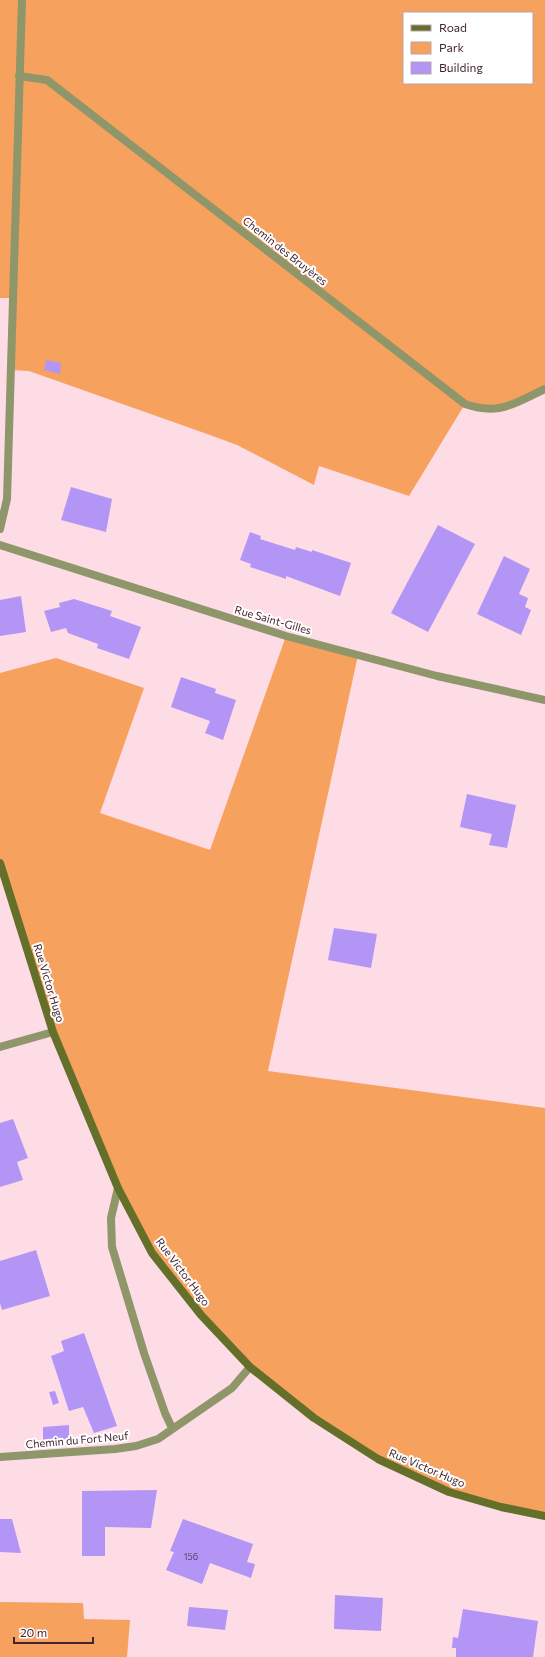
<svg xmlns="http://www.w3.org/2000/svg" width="545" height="1657" font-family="Commissioner,sans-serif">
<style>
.green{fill:#f7a15f;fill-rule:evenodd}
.building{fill:#b395f5}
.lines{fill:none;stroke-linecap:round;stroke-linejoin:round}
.service{stroke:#8e966a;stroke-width:8}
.minor{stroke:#8e966a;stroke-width:8}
.secondary{stroke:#646f29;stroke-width:8}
.labels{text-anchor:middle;stroke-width:4;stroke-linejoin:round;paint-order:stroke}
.number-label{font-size:9px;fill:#604061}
.street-label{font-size:11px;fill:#442430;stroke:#fff}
</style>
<rect width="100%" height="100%" fill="#fedce6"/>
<path class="green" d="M0 0H545V389L501 408 465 404 409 496 319 466 314 485 237 445 210 435 29 371 10 370 12 298H0ZM404 13H532V83H404Z
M286 636 358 655 268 1071 545 1108V1516L501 1507 409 1475 314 1418 250 1367 152 1253 118 1188 53 1032 0 863V673L56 658 144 688 100 813 210 850Z
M0 1602 83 1603 84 1619 130 1620 127 1657H0Z"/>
<path class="building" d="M46 360 61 363 60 374 44 370Z
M71 487 112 499 106 532 61 520Z
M438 525 475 544 428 632 391 613Z
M250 532 261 536 260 539 295 550 296 547 312 552V550L351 563 340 596 286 576V579L250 567 251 564 240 560Z
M504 556 530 569 519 594 528 598 525 607 531 610 521 635 477 614Z
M21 596 26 632 0 636V600Z
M74 599 112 611 110 616 141 627 129 659 97 648 98 644 68 633 66 628 51 632 44 611 60 607 59 603Z
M181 677 216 689 215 693 236 700 223 740 205 733 210 721 171 707Z
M467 794 516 805 507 848 489 845 492 834 460 827Z
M334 928 377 934 371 968 328 960Z
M13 1119 28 1158 17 1162 23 1180 0 1187V1123Z
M36 1250 50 1296 2 1310 0 1303V1261Z
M84 1333 117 1426 94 1433 83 1407 69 1411 51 1356 64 1351 61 1341Z
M55 1391 59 1403 53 1405 49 1392Z
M69 1425V1439L43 1440V1427Z
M157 1490 151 1528 105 1527V1556H82V1491Z
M0 1519H12L21 1553 0 1552Z
M183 1519 253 1544 247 1562 255 1564 251 1578 210 1563 202 1584 166 1570 174 1552 170 1551Z
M335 1595 383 1598 381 1631 334 1629Z
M189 1607 228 1610 225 1630 187 1626Z
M463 1609 538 1621 533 1657H456V1648H452L453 1637 458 1638Z"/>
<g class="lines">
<path class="service" d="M118 1188 111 1218 112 1247 144 1353 165 1413 172 1428"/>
<path class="minor" d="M19 76 47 80 465 404C500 416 514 403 545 389
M0 529 7 499 22 0
M0 545 286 636 437 676 545 700
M0 1047 53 1032
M0 1457 115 1449 136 1446 158 1439 232 1388 250 1367"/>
<path class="secondary" d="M0 863 53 1032 118 1188 152 1253 201 1315 250 1367 314 1418 378 1459 449 1492 501 1507 545 1516"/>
</g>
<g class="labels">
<g class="number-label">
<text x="191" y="1560">156</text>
</g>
<g class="street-label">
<text transform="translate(285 251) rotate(38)" y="4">Chemin des Bruyères</text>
<text transform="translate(273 620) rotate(16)" y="4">Rue Saint-Gilles</text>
<text transform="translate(49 983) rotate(73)" y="4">Rue Victor Hugo</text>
<text transform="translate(183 1272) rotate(53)" y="4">Rue Victor Hugo</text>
<text transform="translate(77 1440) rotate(-5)" y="4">Chemin du Fort Neuf</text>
<text transform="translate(427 1468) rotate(23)" y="4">Rue Victor Hugo</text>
</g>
</g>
<rect x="403" y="12" width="130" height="72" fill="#ffffff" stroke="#b4a7ac"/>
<rect x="411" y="25" width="20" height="6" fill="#646f29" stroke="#b4a7ac"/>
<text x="439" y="32" font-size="12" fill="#442430">Road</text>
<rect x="411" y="42" width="20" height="12" fill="#f7a15f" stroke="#b4a7ac"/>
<text x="439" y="52" font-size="12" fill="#442430">Park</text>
<rect x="411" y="62" width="20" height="12" fill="#b395f5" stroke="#b4a7ac"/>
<text x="439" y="72" font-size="12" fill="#442430">Building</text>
<path d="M14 1637v6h79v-6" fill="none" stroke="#442430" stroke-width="2"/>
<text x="20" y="1637" font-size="12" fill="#442430" stroke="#ffffff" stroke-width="3" paint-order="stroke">20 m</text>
</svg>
